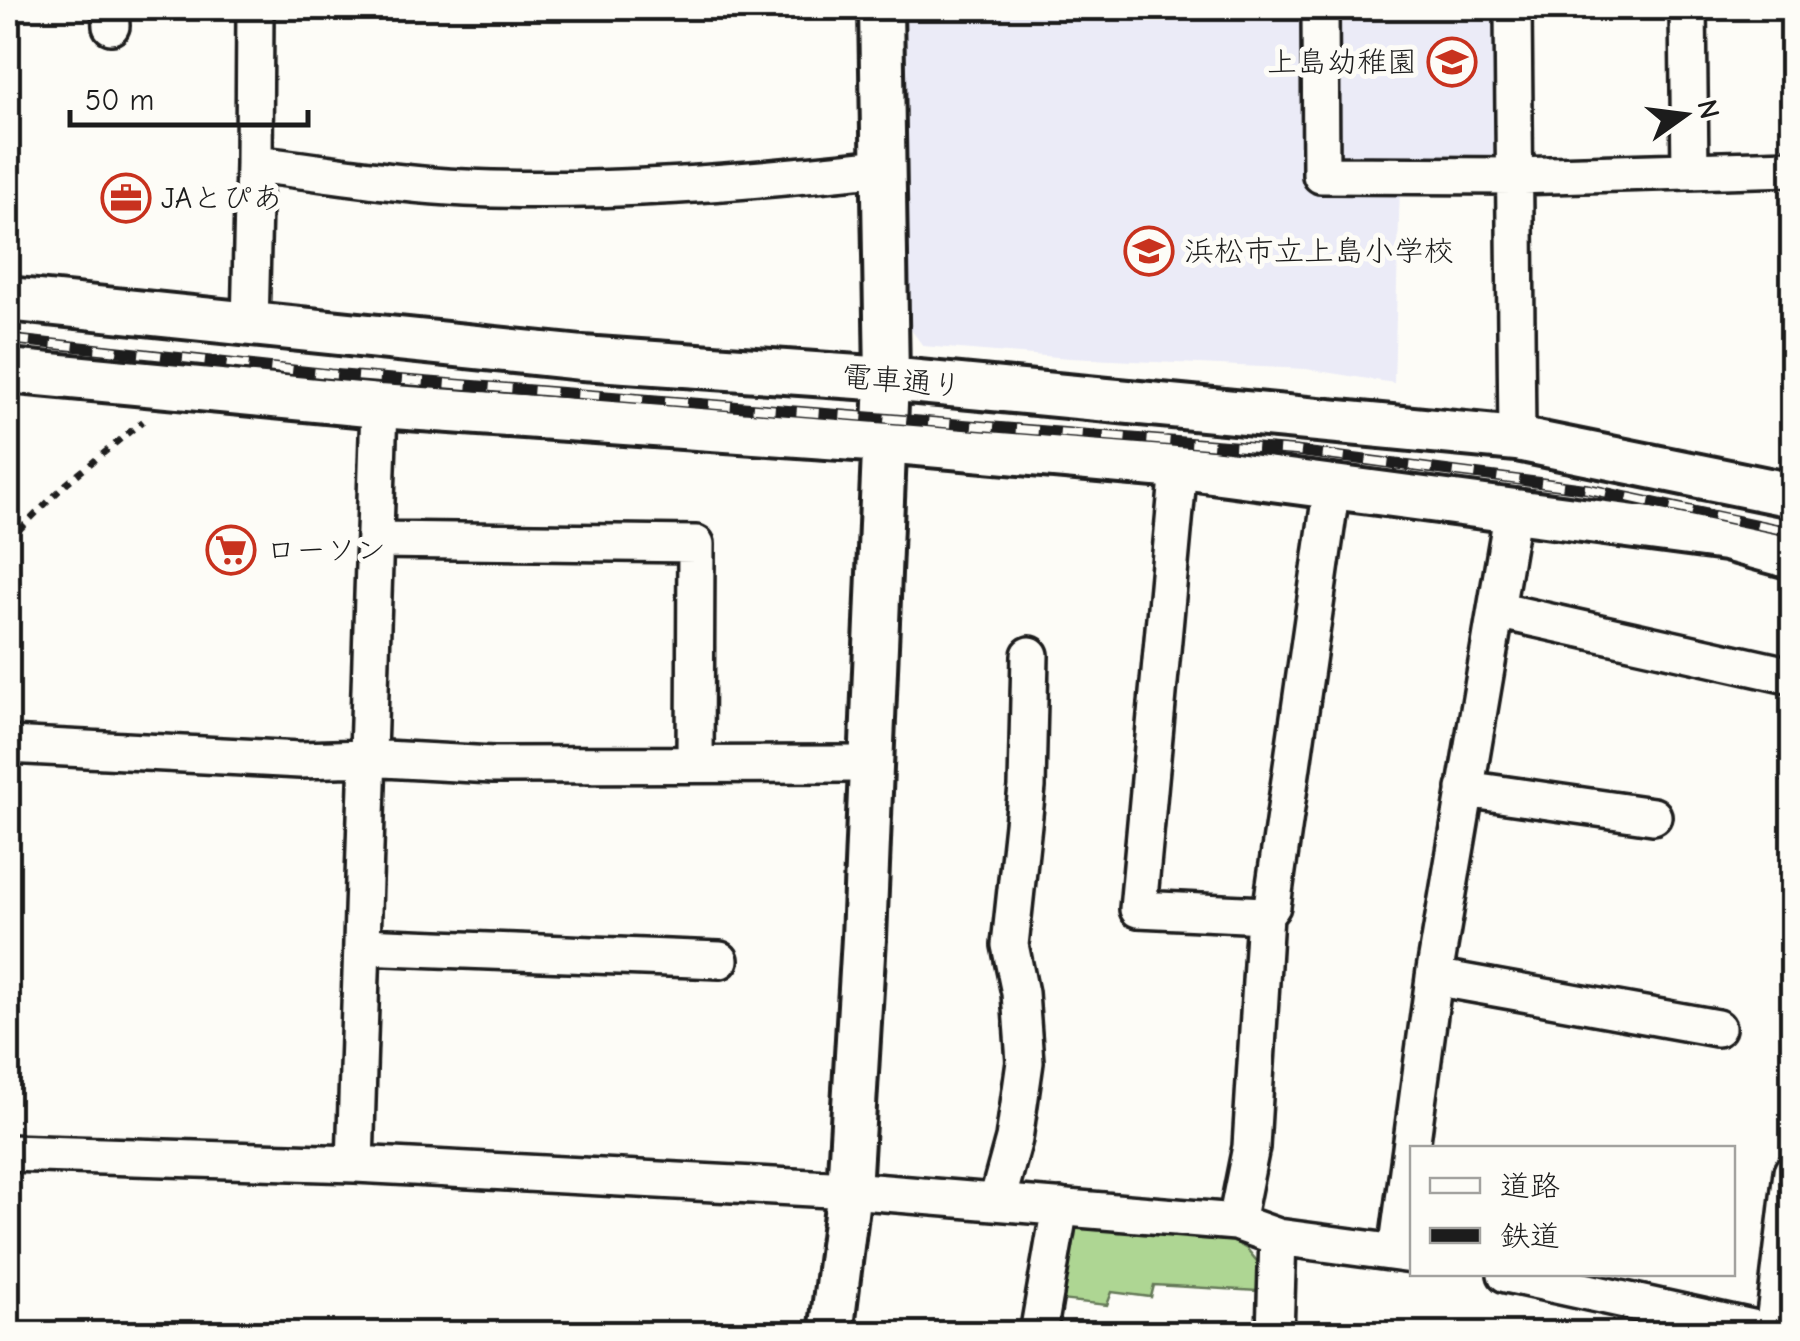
<svg xmlns="http://www.w3.org/2000/svg" width="1800" height="1341" font-family="'Comic Neue','Klee One',sans-serif">
<style>
.built{fill:#ebebf7}
.green{fill:#aed693;stroke:#657958;stroke-width:2.5}
.lines{fill:none;stroke-linecap:round;stroke-linejoin:round}
.minor-casing{stroke:#1c1c1c;stroke-width:42}
.tertiary-casing{stroke:#1c1c1c;stroke-width:50}
.path{stroke:#1c1c1c;stroke-width:6;stroke-dasharray:8 8;stroke-linecap:butt}
.minor{stroke:#fdfcf7;stroke-width:35}
.tertiary{stroke:#fdfcf7;stroke-width:42}
.rail-casing{stroke:#1c1c1c;stroke-width:11}
.rail{stroke:#fdfcf7;stroke-width:8;stroke-dasharray:22;stroke-linecap:butt}
.labels{text-anchor:middle;stroke-width:10;stroke-linejoin:round;paint-order:stroke}
.poi-label{font-size:30px;fill:#1c1c1c;stroke:#fdfcf7;text-anchor:start}
.street-label{font-size:30px;fill:#1c1c1c;stroke:#fdfcf7}
</style>
<rect width="100%" height="100%" fill="#fdfcf7"/>
<filter id="ink" filterUnits="userSpaceOnUse"><feTurbulence type="fractalNoise" baseFrequency=".01" numOctaves="2"/><feDisplacementMap in="SourceGraphic" scale="20" xChannelSelector="R" yChannelSelector="G"/><feConvolveMatrix kernelMatrix="1 2 1 2 8 2 1 2 1" color-interpolation-filters="sRGB"/></filter>
<g filter="url(#ink)">
<path class="built" d="M896 8H1308L1310 182 1400 186 1394 383 1306 369 1070 358 923 346 901 316Z
M1329 8H1498L1501 161 1332 164Z"/>
<path class="green" d="M1074 1225 1231 1240 1247 1249 1260 1265 1258 1291 1154 1285 1151 1297 1112 1292 1107 1305 1060 1300Z"/>
<g class="lines">
<g class="minor-casing">
<path id="minor" d="M110 8 111 26
M1320 8 1321 175 1515 176 1792 168
M1513 8 1517 439
M1688 8 1690 170
M254 164 255 8
M250 325 254 164C324 172 396 185 466 188 605 194 745 182 883 167
M1179 467 1138 909 1265 915
M375 540 696 544 695 764
M1496 610 1792 676
M8 745 300 760 366 758 493 765 871 764
M1465 789 1653 816
M362 946 720 960
M1434 977 1717 1028
M8 1153 355 1164 849 1190 1236 1222 1278 1237 1412 1255
M355 1164 379 406
M997 1201 1014 1139 1025 1062 1020 993 1010 945 1027 787 1030 655
M1236 1222 1251 1147 1265 915 1272 906 1332 486
M1397 1252 1435 970 1513 509
M1506 1274 1780 1334
M1773 1332 1792 1172
M1038 1334 1060 1207
M1275 1334 1278 1237"/>
</g>
<g class="tertiary-casing">
<path id="tertiary" d="M8 299 582 358 887 379 1517 439 1792 495
M8 371 379 406 884 441 1189 468 1726 539 1792 557
M831 1334 849 1190 864 938 887 379 881 8"/>
</g>
<path class="path" d="M8 541 67 483 143 421"/>
<use href="#minor" class="minor"/>
<use href="#tertiary" class="tertiary"/>
<g class="rail-casing">
<path id="rail" d="M8 339 330 374 1296 451 1589 489 1792 532"/>
</g>
<use href="#rail" class="rail"/>
</g>
</g>
<defs>
<g id="school-ring" transform="scale(2.5)"><circle r="9.5" fill="#fdfcf7" stroke="#c8321e" stroke-width="1.5"/><path d="M0-5L7-2L0 1L-7-2ZM-4 1L0 2.5L4 1V4Q0 6-4 4Z" fill="#c8321e"/></g>
<g id="office-ring" transform="scale(2.5)"><circle r="9.5" fill="#fdfcf7" stroke="#c8321e" stroke-width="1.5"/><path d="M-6-3h4V-5.5h4V-3h4V5H-6ZM-1-4.5V-3h2v-1.5ZM-6 0V1H6V0Z" fill="#c8321e"/></g>
<g id="supermarket-ring" transform="scale(2.5)"><circle r="9.5" fill="#fdfcf7" stroke="#c8321e" stroke-width="1.5"/><path d="M-6-5.5h2.5l.6 2H6L4.5 2H-2.5L-4.4-4H-6ZM-1.5 3.2a1.3 1.3 0 1 0 .1 0ZM3 3.2a1.3 1.3 0 1 0 .1 0Z" fill="#c8321e"/></g>
</defs>
<g fill-rule="evenodd">
<use href="#school-ring" x="1452" y="62"/>
<use href="#office-ring" x="126" y="198"/>
<use href="#school-ring" x="1149" y="251"/>
<use href="#supermarket-ring" x="231" y="550"/>
</g>
<g class="labels">
<g class="poi-label">
<text x="1417" y="72" text-anchor="end">上島幼稚園</text>
<text x="161" y="208">JAとぴあ</text>
<text x="1184" y="261">浜松市立上島小学校</text>
<text x="266" y="560">ローソン</text>
</g>
<g class="street-label">
<text transform="translate(902 381) rotate(5)" y="10">電車通り</text>
</g>
</g>
<rect width="1800" height="1341" fill="none" stroke="#fdfcf7" stroke-width="40"/>
<rect x="20" y="20" width="1760" height="1301" fill="none" stroke="#1c1c1c" stroke-width="4" filter="url(#ink)"/>
<rect x="1410" y="1146" width="325" height="130" fill="#fdfcf7" stroke="#a3a29f" stroke-width="2.5"/>
<rect x="1430" y="1178" width="50" height="15" fill="#fdfcf7" stroke="#a3a29f" stroke-width="2.5"/>
<text x="1500" y="1196" font-size="30" fill="#1c1c1c">道路</text>
<rect x="1430" y="1228" width="50" height="15" fill="#1c1c1c" stroke="#a3a29f" stroke-width="2.5"/>
<text x="1500" y="1246" font-size="30" fill="#1c1c1c">鉄道</text>
<g transform="translate(1685 115) rotate(76)" stroke="#fdfcf7" stroke-width="8" paint-order="stroke">
<path d="M0-8L18 38L0 25L-18 38Z" fill="#1c1c1c"/>
<text y="-15" font-size="28" font-weight="bold" text-anchor="middle" fill="#1c1c1c">N</text>
</g>
<path d="M70 110v15h238v-15" fill="none" stroke="#1c1c1c" stroke-width="5"/>
<text x="85" y="110" font-size="30" fill="#1c1c1c" stroke="#fdfcf7" stroke-width="8" paint-order="stroke">50 m</text>
</svg>
